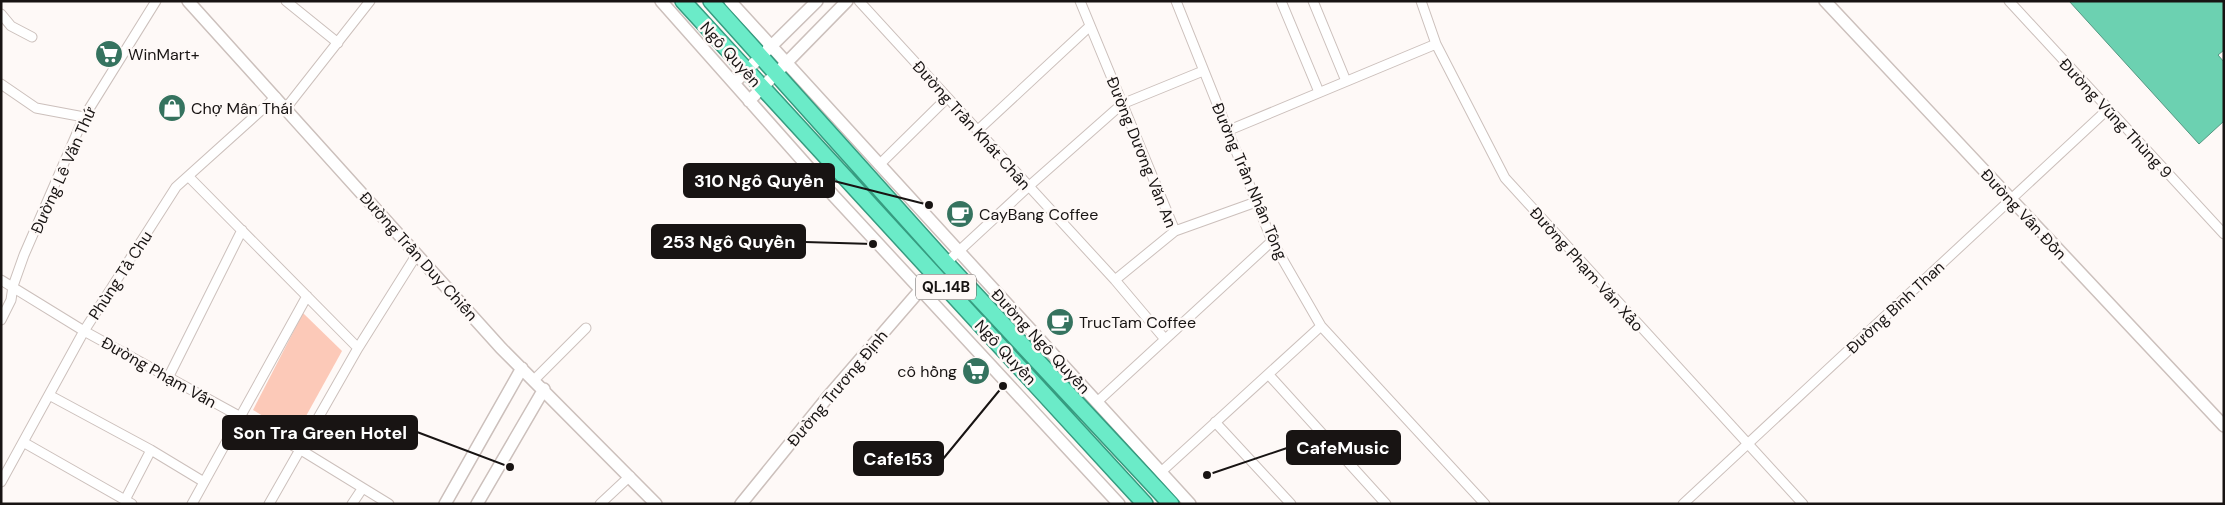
<svg xmlns="http://www.w3.org/2000/svg" width="2225" height="505" font-family="'DM Sans',sans-serif">
<style>
.green{fill:#fcc9b8}
.water{fill:#6cd1b1;stroke:#539882}
.lines{fill:none;stroke-linecap:round;stroke-linejoin:round}
.minor-casing{stroke:#ccc0bc;stroke-width:11}
.tertiary-casing{stroke:#ccc0bc;stroke-width:14}
.trunk-casing{stroke:#369c80;stroke-width:18}
.minor{stroke:#fff;stroke-width:9}
.tertiary{stroke:#fff;stroke-width:11}
.trunk{stroke:#6bebc8;stroke-width:15}
.labels{text-anchor:middle;stroke-width:5;stroke-linejoin:round;paint-order:stroke}
.shield{fill:#fef9f7;stroke:#5d5957;stroke-width:1}
.shield-label{font-size:15px;font-weight:bold;fill:#181413}
.poi-label{font-size:16px;fill:#181413;stroke:#fef9f7;text-anchor:start}
.street-label{font-size:16px;fill:#181413;stroke:#fef9f7}
.leader{fill:none;stroke:#181413;stroke-width:2}
.callout-dot{fill:#181413;stroke:#fef9f7;stroke-width:2}
.callout{fill:#181413;stroke:#181413;stroke-width:2}
.callout-label{font-size:18px;text-anchor:middle;font-weight:bold;fill:#fff}
</style>
<rect width="100%" height="100%" fill="#fef9f7"/>
<path class="green" d="M303 313 342 351 295 436 253 410Z"/>
<path class="water" d="M2069 1H2224V50L2218 55 2224 62V121L2199 144Z"/>
<g class="lines">
<g class="minor-casing">
<path id="minor" d="M286 1 338 43
M859 1 1115 280 1164 338
M1080 1 1175 231
M1176 1 1272 241 1321 326 1485 504
M1281 1 1319 92
M1313 1 1346 81
M1421 1 1436 44 1505 178 1803 504
M2009 1 2224 234
M1 14 11 26 32 37
M1 84 36 108 84 117
M286 108 370 1
M977 131 1090 26
M1227 131 1436 44
M879 165 947 98
M189 177 358 348
M946 263 1028 187 1122 104 1203 71
M1 280 84 331 301 450 389 504
M1115 280 1175 231 1256 202
M1 320 11 300 13 286 24 255 84 117 156 1
M1269 375 1386 504
M168 378 242 230
M534 380 586 328
M49 395 151 450 204 482
M1097 402 1272 241
M1215 422 1291 504
M23 442 132 504
M1161 472 1321 326
M1 482 84 331 176 187 276 97
M125 500 151 450
M192 504 307 296
M269 504 358 348 417 254
M352 504 362 489
M600 504 630 476
M1683 504 2107 110"/>
</g>
<g class="tertiary-casing">
<path id="tertiary" d="M188 1 501 348 656 504
M661 1 833 195 1119 504
M730 1 1190 504
M1825 1 2224 426
M734 83 817 1
M749 101 847 1
M445 504 522 368
M477 504 544 389
M741 504 831 393 934 274"/>
</g>
<g class="trunk-casing">
<path id="trunk" d="M683 1 1145 504
M711 1 946 263 1171 504"/>
</g>
<use href="#minor" class="minor"/>
<use href="#tertiary" class="tertiary"/>
<use href="#trunk" class="trunk"/>
</g>
<defs>
<g id="supermarket-disc" transform="scale(1.4375)"><circle r="9.5" fill="#35735f" stroke="#fef9f7"/><path d="M-6-5.5h2.5l.6 2H6L4.5 2H-2.5L-4.4-4H-6ZM-1.5 3.2a1.3 1.3 0 1 0 .1 0ZM3 3.2a1.3 1.3 0 1 0 .1 0Z" fill="#fff"/></g>
<g id="shop-disc" transform="scale(1.4375)"><circle r="9.5" fill="#35735f" stroke="#fef9f7"/><path d="M-5-2.5h2.3a2.7 3.5 0 0 1 5.4 0H5L5.5 6h-11ZM-1.5-2.5h3a1.5 2.3 0 0 0-3 0Z" fill="#fff"/></g>
<g id="cafe-disc" transform="scale(1.4375)"><circle r="9.5" fill="#35735f" stroke="#fef9f7"/><path d="M-5.5-4.5H6V0H3Q3 3.5 0 3.5H-2.5Q-5.5 3.5-5.5 0ZM3-3.2v2h1.7v-2ZM-6 4.5H4V6H-6Z" fill="#fff"/></g>
</defs>
<g fill-rule="evenodd">
<use href="#supermarket-disc" x="109" y="54"/>
<use href="#shop-disc" x="172" y="108"/>
<use href="#cafe-disc" x="960" y="214"/>
<use href="#cafe-disc" x="1060" y="322"/>
<use href="#supermarket-disc" x="976" y="371"/>
</g>
<g class="labels">
<rect class="shield" x="916" y="274.5" width="60" height="25" rx="4"/>
<g class="shield-label">
<text x="946" y="292">QL.14B</text>
</g>
<g class="poi-label">
<text x="128" y="60">WinMart+</text>
<text x="191" y="114">Chợ Mân Thái</text>
<text x="979" y="220">CayBang Coffee</text>
<text x="1079" y="328">TrucTam Coffee</text>
<text x="957" y="377" text-anchor="end">cô hồng</text>
</g>
<g class="street-label">
<text transform="translate(731 54) rotate(48)" y="6">Ngô Quyền</text>
<text transform="translate(2116 118) rotate(47)" y="6">Đường Vũng Thùng 9</text>
<text transform="translate(972 125) rotate(48)" y="6">Đường Trần Khát Chân</text>
<text transform="translate(1142 152) rotate(68)" y="6">Đường Dương Văn An</text>
<text transform="translate(63 170) rotate(-66)" y="6">Đường Lê Văn Thứ</text>
<text transform="translate(1250 181) rotate(67)" y="6">Đường Trần Nhân Tông</text>
<text transform="translate(2024 214) rotate(47)" y="6">Đường Vân Đồn</text>
<text transform="translate(419 256) rotate(48)" y="6">Đường Trần Duy Chiến</text>
<text transform="translate(1587 269) rotate(48)" y="6">Đường Phạm Văn Xảo</text>
<text transform="translate(120 275) rotate(-57)" y="6">Phùng Tả Chu</text>
<text transform="translate(1895 307) rotate(-43)" y="6">Đường Bình Than</text>
<text transform="translate(1041 341) rotate(47)" y="6">Đường Ngô Quyền</text>
<text transform="translate(1006 352) rotate(47)" y="6">Ngô Quyền</text>
<text transform="translate(159 372) rotate(29)" y="6">Đường Phạm Vấn</text>
<text transform="translate(837 388) rotate(-50)" y="6">Đường Trương Định</text>
</g>
</g>
<path class="leader" d="M929 205L834 181M873 244L805 242M510 467L417 432M1207 475L1287 448M1003 386L943 459"/>
<g class="callout-dot">
<circle cx="929" cy="205" r="5"/>
<circle cx="873" cy="244" r="5"/>
<circle cx="510" cy="467" r="5"/>
<circle cx="1207" cy="475" r="5"/>
<circle cx="1003" cy="386" r="5"/>
</g>
<g class="callout">
<rect x="684" y="164" width="150" height="33" rx="5"/>
<rect x="652" y="225" width="153" height="33" rx="5"/>
<rect x="223" y="416" width="194" height="33" rx="5"/>
<rect x="1287" y="431" width="113" height="33" rx="5"/>
<rect x="854" y="442" width="89" height="33" rx="5"/>
</g>
<g class="callout-label">
<text x="759" y="187">310 Ngô Quyền</text>
<text x="729" y="248">253 Ngô Quyền</text>
<text x="320" y="439">Son Tra Green Hotel</text>
<text x="1343" y="454">CafeMusic</text>
<text x="898" y="465">Cafe153</text>
</g>
<rect width="2225" height="505" fill="none" stroke="#181413" stroke-width="5"/>
</svg>
